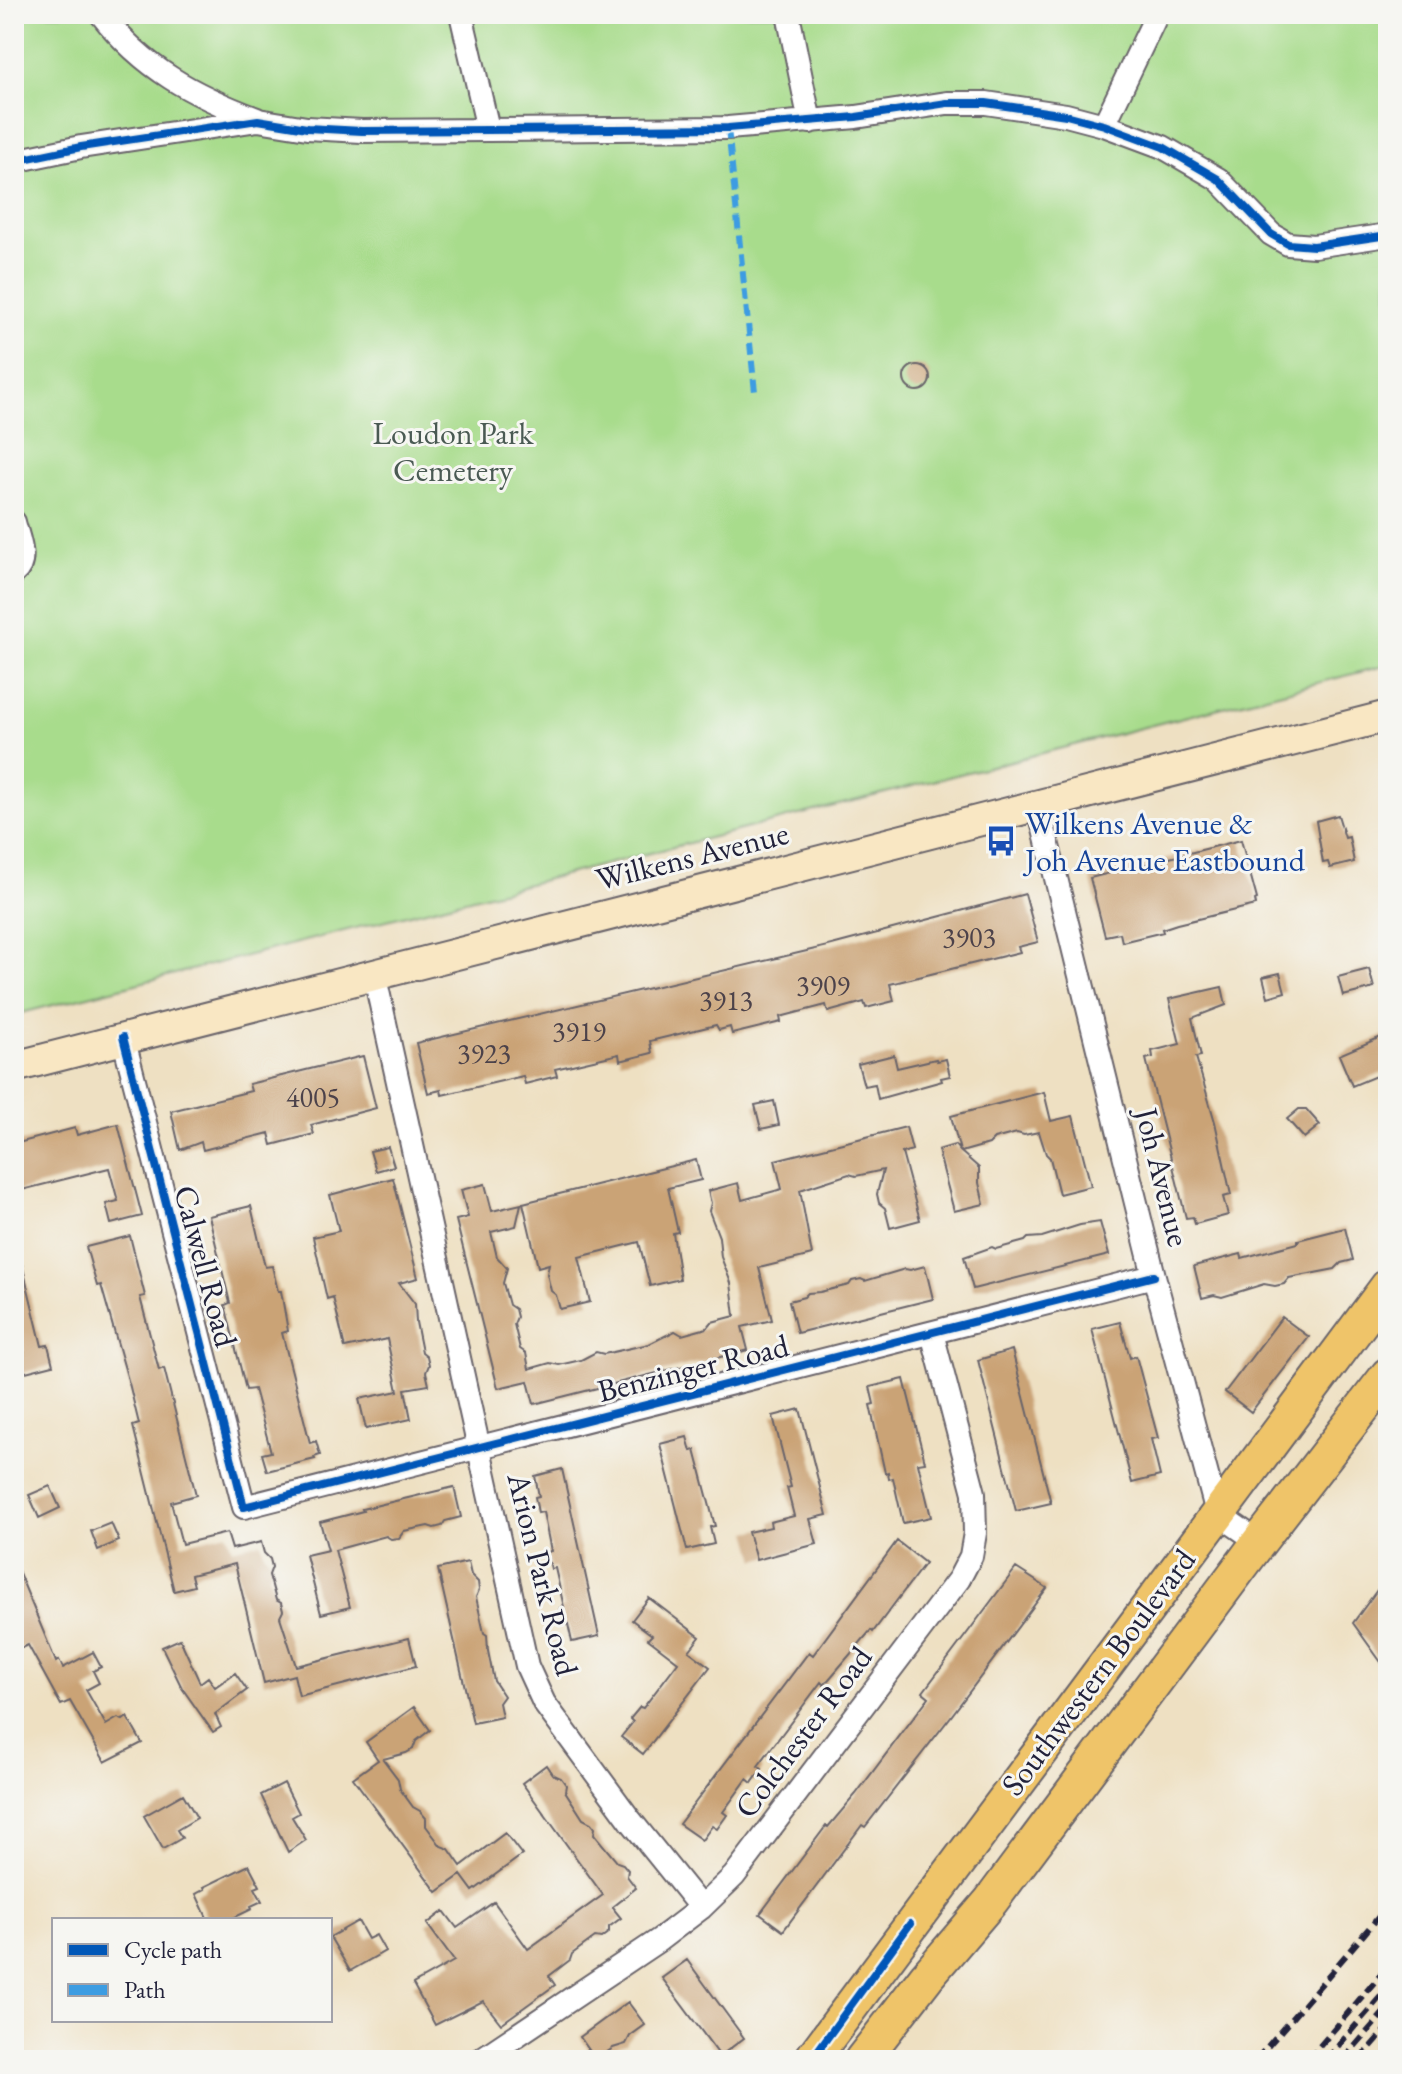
<svg xmlns="http://www.w3.org/2000/svg" width="1402" height="2074" font-family="'EB Garamond',serif">
<style>
.green{fill:#a8dc8c;stroke:#657f64;stroke-width:2}
.building{fill:#caa376}
.lines{fill:none;stroke-linecap:round;stroke-linejoin:round}
.minor-casing{stroke:#69646a;stroke-width:26}
.secondary-casing{stroke:#69646a;stroke-width:34}
.primary-casing{stroke:#69646a;stroke-width:38}
.minor{stroke:#fff;stroke-width:22}
.secondary{stroke:#f9e7c3;stroke-width:30}
.primary{stroke:#efc469;stroke-width:34}
.rail{stroke:#22223b;stroke-width:6;stroke-dasharray:12 6;stroke-linecap:butt}
.quiet{stroke:#3c9ce2;stroke-width:6;stroke-dasharray:12 6;stroke-linecap:butt}
.cycleway-casing{stroke:#f6f6f2;stroke-width:13}
.cycleway{stroke:#0057b8;stroke-width:8}
.labels{text-anchor:middle;stroke-width:6;stroke-linejoin:round;paint-order:stroke}
.number-label{font-size:28px;fill:#4c424a}
.park-label{font-size:32px;fill:#4a5a53;stroke:#f6f6f2}
.transit-label{font-size:32px;fill:#164399;stroke:#f6f6f2;text-anchor:start}
.street-label{font-size:32px;fill:#22223b;stroke:#f6f6f2}
</style>
<rect width="100%" height="100%" fill="#f6f6f2"/>
<filter id="ink" filterUnits="userSpaceOnUse"><feTurbulence type="fractalNoise" baseFrequency=".0125" numOctaves="2"/><feDisplacementMap in="SourceGraphic" scale="16" xChannelSelector="R" yChannelSelector="G"/><feConvolveMatrix kernelMatrix="1 2 1 2 8 2 1 2 1" color-interpolation-filters="sRGB"/></filter>
<filter id="wash" filterUnits="userSpaceOnUse"><feTurbulence type="fractalNoise" baseFrequency=".006" numOctaves="4" result="noise"/><feDisplacementMap in="SourceGraphic" scale="32" xChannelSelector="R" yChannelSelector="G"/><feGaussianBlur stdDeviation="1.8" result="paint"/><feColorMatrix in="noise" values="0 0 0 0 0 0 0 0 0 0 0 0 0 0 0 0 0 1.4 0 .05"/><feComposite in="paint" operator="in"/></filter>
<g filter="url(#wash)">
<rect width="100%" height="100%" fill="#eee0c2"/>
<path class="green" d="M14 14H1388V665L14 1015Z"/>
<g id="blocks">
<path class="building" d="M904 378a13 13 0 1 1 26 0a13 13 0 1 1-26 0Z
M1338 815 1345 838 1349 837 1354 862 1330 868 1328 862 1323 863 1316 821Z
M1241 840 1257 899 1255 900 1256 905 1177 924 1162 929 1163 932 1122 942 1120 933 1105 936 1090 878Z
M1025 894 1038 942 1018 947 1020 952 890 984 894 1001 866 1008 864 1002 828 1012 826 1005 780 1017 781 1022 732 1034 730 1027 719 1030 716 1025 650 1041 652 1053 620 1061 619 1054 555 1069 557 1076 525 1084 523 1076 442 1095 441 1090 428 1093 416 1043 828 946Z
M1369 969 1374 988 1343 996 1338 977Z
M1280 973 1285 992 1268 997 1263 977Z
M1222 987 1226 1005 1192 1018 1201 1056 1196 1057 1215 1122 1231 1195 1223 1197 1228 1215 1195 1224 1193 1217 1186 1218 1146 1059 1153 1057 1152 1051 1180 1044 1169 999Z
M1388 1034V1071L1352 1086 1339 1055Z
M894 1055 897 1068 936 1059 937 1061 946 1059 950 1076 941 1078 942 1081 878 1099 875 1084 864 1086 858 1064Z
M363 1056 376 1108 311 1125 314 1134 272 1145 269 1133 203 1150 201 1142 180 1150 171 1111 251 1091 249 1084Z
M1044 1092 1051 1121 1073 1116 1091 1186 1059 1194 1050 1158 1046 1154 1039 1132 1024 1135 1017 1133 994 1139 989 1144 961 1152 979 1168V1183L984 1204 954 1211 938 1150 955 1145 960 1151 951 1116Z
M774 1101 779 1125 761 1129 755 1105Z
M1299 1109H1306L1320 1125 1304 1138 1287 1119Z
M118 1124 142 1216 111 1224 106 1204 118 1201 109 1168 14 1192V1144L75 1128 77 1135Z
M906 1127 912 1150 902 1153 920 1220 890 1228 885 1208 879 1203 877 1194 883 1170 856 1176 849 1174 800 1190 812 1255 759 1268 772 1320 742 1327 748 1350 534 1404 528 1381 498 1388 456 1220 468 1217 461 1190 485 1184 492 1211 521 1204 516 1226 491 1232 497 1257 507 1268 503 1283 509 1305 515 1309 517 1317 514 1324 520 1349 526 1353 529 1369 550 1363 559 1365 581 1360 596 1352 604 1354 649 1344 675 1331 682 1335 707 1328 712 1322 735 1316 731 1283 721 1257 719 1237 709 1211 711 1203 708 1191 738 1183 742 1200 782 1189 775 1160Z
M388 1147 394 1166 376 1171 370 1151Z
M696 1160 701 1180 668 1188 678 1232 673 1233 680 1279 650 1286 639 1242 579 1257 590 1302 560 1309 556 1295 551 1291 547 1274 549 1264 538 1267 523 1203Z
M393 1178 418 1278 399 1283 415 1304 416 1322 422 1352 427 1356 429 1365 426 1372 429 1385 405 1389 411 1419 366 1429 359 1399 398 1391 387 1339 345 1348 333 1297 327 1299 313 1237 339 1231 330 1195Z
M251 1206 265 1267 272 1266 278 1291H281L288 1331 282 1333 310 1443 316 1441 320 1455 314 1457 315 1459 267 1471 262 1454 271 1452 254 1389 246 1390 225 1305 230 1303 209 1216Z
M1100 1222 1109 1255 973 1289 964 1257 992 1247 996 1249 1025 1241 1028 1238 1042 1237 1080 1225Z
M1345 1228 1353 1260 1341 1263 1335 1269 1289 1278 1284 1284 1275 1286 1264 1284 1222 1297 1214 1295 1202 1298 1194 1266 1241 1254 1242 1258 1298 1243V1240Z
M130 1236 145 1296 140 1297 159 1370 164 1368 196 1495 171 1502 182 1544 227 1533 232 1549 261 1542 264 1553 270 1559 272 1567 269 1575 276 1600 281 1603 283 1611 280 1617 296 1666 409 1638 416 1666 299 1696 294 1675 264 1683 235 1564 191 1575 194 1586 174 1591 133 1426 139 1424 130 1387 101 1285 97 1286 86 1247Z
M21 1260 42 1346 48 1345 53 1365 14 1375V1353L24 1351 14 1314V1261Z
M925 1266 933 1299 797 1333 789 1301 804 1297 808 1293 820 1292 849 1285 852 1281 861 1279 865 1281 905 1269 910 1270Z
M1282 1317 1309 1337 1251 1412 1225 1392Z
M1120 1322 1130 1358 1136 1356 1158 1438 1151 1439 1160 1476 1132 1483 1092 1329Z
M1012 1350 1051 1503 1016 1511 978 1360Z
M904 1379 925 1462 918 1463 931 1517 903 1523 893 1478 889 1479 888 1472 885 1473 870 1405 874 1404 870 1387Z
M800 1409 827 1515 810 1519 817 1544 756 1560 748 1532 771 1527 770 1522 794 1516 787 1488 791 1487 773 1416Z
M687 1437 691 1451 695 1450 715 1526 710 1527 714 1544 687 1550 660 1444Z
M562 1469 599 1636 572 1642 568 1624 563 1625 560 1608 564 1607 555 1568 551 1569 547 1552 551 1551 543 1512 538 1513 535 1497 539 1496 535 1476Z
M50 1486 60 1508 39 1518 29 1495Z
M454 1487 461 1517 445 1521 442 1526 434 1528 428 1526 404 1531 399 1538 391 1539 386 1536 335 1550 350 1607 321 1614 306 1555 328 1550 320 1522 363 1511 362 1509Z
M111 1523 119 1541 98 1550 91 1531Z
M897 1541 925 1563 873 1632 871 1630 824 1685 821 1682 758 1766 762 1769 752 1783 747 1779 723 1812 727 1815 717 1829 712 1826 702 1840 679 1824 809 1652 813 1655Z
M14 1561 56 1662 59 1660 63 1668 93 1652 101 1667 93 1671 99 1683 86 1690 106 1725 118 1718 123 1720 127 1717 142 1743 105 1762 70 1701 61 1705 28 1645 14 1651Z
M468 1562 471 1575 478 1582 479 1590 476 1597 484 1633 487 1635 488 1651 494 1681 504 1696 499 1703 502 1717 473 1723 438 1569Z
M1016 1568 1047 1588 952 1715 865 1827 862 1825 783 1931 760 1914 826 1826 828 1827 856 1794 929 1697 923 1692Z
M1388 1575V1672L1353 1623Z
M649 1598 700 1637 689 1651 710 1667 643 1754 621 1737 633 1722 630 1719 640 1707 643 1708 678 1662 648 1639 652 1635 632 1620Z
M180 1639 200 1683 208 1677 215 1687 235 1673 247 1690 215 1714 221 1727 213 1732 182 1688 162 1647Z
M414 1707 430 1730 416 1741 413 1749 406 1753 383 1759 398 1779 400 1789 413 1807 420 1811 426 1818V1826L441 1846 449 1849 461 1866 505 1833 522 1855 473 1891 461 1875 437 1892 353 1778 378 1760 366 1742Z
M546 1765 552 1774 561 1778 566 1785 565 1791 583 1819 591 1823 595 1828 594 1834 617 1862 623 1864 628 1870 627 1876 636 1888 612 1907 621 1918 609 1927V1932L601 1938 595 1937 572 1954 570 1960 549 1976 555 1985 501 2024 483 2001 435 2025 413 1984 454 1961 427 1924 444 1911 457 1928 494 1902 528 1949 603 1895 522 1783Z
M284 1783 299 1813 292 1817 306 1840 288 1852 261 1795Z
M183 1794 197 1818 177 1830 182 1838 163 1849 144 1816Z
M249 1865 260 1886 255 1888 262 1901 251 1906 252 1909 229 1920H208L196 1894 205 1889 204 1887Z
M358 1921 368 1939 376 1935 385 1951 350 1971 330 1937Z
M687 1960 744 2038 720 2056 662 1978Z
M628 2002 645 2025 630 2036 626 2044 613 2048 596 2060 580 2037Z"/>
</g>
</g>
<g filter="url(#ink)">
<use href="#blocks" fill-opacity="0" stroke="#69646a" stroke-width="2"/>
<g class="lines">
<g class="minor-casing">
<path id="minor" d="M101 14C144 69 193 95 257 119
M461 14 488 129
M788 14 810 122
M1104 125 1157 14
M14 161 81 147 258 120 307 128 362 131 728 128 856 117 947 103H986L1066 115 1104 125 1163 147 1218 179 1271 234 1288 244 1314 246 1388 235
M14 522C18 539 29 561 14 573
M1038 805 1154 1276 1217 1513 1259 1542
M374 973 527 1666 544 1703 631 1821 701 1908
M123 1037 244 1507 1154 1276
M480 2060 659 1940 701 1908 734 1876 959 1579 971 1556 975 1533 974 1493 932 1333"/>
</g>
<g class="secondary-casing">
<path id="secondary" d="M14 1067 1388 716"/>
</g>
<g class="primary-casing">
<path id="primary" d="M811 2060 1388 1286
M862 2060 927 1976 991 1901 1259 1542 1388 1375"/>
</g>
<use href="#minor" class="minor"/>
<use href="#secondary" class="secondary"/>
<use href="#primary" class="primary"/>
<path class="rail" d="M1256 2060 1388 1906
M1308 2060 1388 1966
M1326 2060 1388 1988
M1343 2060 1388 2008
M1359 2060 1388 2027"/>
<path class="quiet" d="M728 128 755 392"/>
<g class="cycleway-casing">
<path id="cycleway" d="M14 161 81 147 258 120 307 128 362 131 728 128 856 117 947 103H986L1066 115 1104 125 1163 147 1218 179 1271 234 1288 244 1314 246 1388 235
M123 1037 244 1507 1154 1276
M811 2060 910 1924"/>
</g>
<use href="#cycleway" class="cycleway"/>
</g>
</g>
<defs>
<g id="bus-bare" transform="scale(2.4)"><path d="M-5-6H5V4H4V6H2V4H-2V6H-4V4H-5ZM-3.5-4V0h7V-4ZM-3.5 1.2v1.5H-2V1.2ZM2 1.2v1.5H3.5V1.2Z" fill="#1a4fb4" stroke="#f6f6f2" stroke-width="2.5" paint-order="stroke"/></g>
</defs>
<g fill-rule="evenodd">
<use href="#bus-bare" x="1001" y="841"/>
</g>
<g class="labels">
<g class="number-label">
<text x="969" y="947">3903</text>
<text x="823" y="995">3909</text>
<text x="726" y="1010">3913</text>
<text x="579" y="1041">3919</text>
<text x="484" y="1063">3923</text>
<text x="313" y="1107">4005</text>
</g>
<g class="park-label">
<text x="453" y="444">Loudon Park<tspan x="453" dy="37">Cemetery</tspan></text>
</g>
<g class="transit-label">
<text x="1025" y="834">Wilkens Avenue &amp;<tspan x="1025" dy="37">Joh Avenue Eastbound</tspan></text>
</g>
<g class="street-label">
<text transform="translate(692 856) rotate(-14)" y="11">Wilkens Avenue</text>
<text transform="translate(1163 1177) rotate(76)" y="11">Joh Avenue</text>
<text transform="translate(206 1266) rotate(75)" y="11">Calwell Road</text>
<text transform="translate(693 1368) rotate(-14)" y="11">Benzinger Road</text>
<text transform="translate(543 1574) rotate(76)" y="11">Arion Park Road</text>
<text transform="translate(1098 1672) rotate(-53)" y="11">Southwestern Boulevard</text>
<text transform="translate(803 1732) rotate(-53)" y="11">Colchester Road</text>
</g>
</g>
<rect width="1402" height="2074" fill="none" stroke="#f6f6f2" stroke-width="48"/>
<rect x="52" y="1918" width="280" height="104" fill="#f6f6f2" stroke="#a1a1a9" stroke-width="2"/>
<rect x="68" y="1944" width="40" height="12" fill="#0057b8" stroke="#a1a1a9" stroke-width="2"/>
<text x="124" y="1958" font-size="24" fill="#22223b">Cycle path</text>
<rect x="68" y="1984" width="40" height="12" fill="#3c9ce2" stroke="#a1a1a9" stroke-width="2"/>
<text x="124" y="1998" font-size="24" fill="#22223b">Path</text>
</svg>
